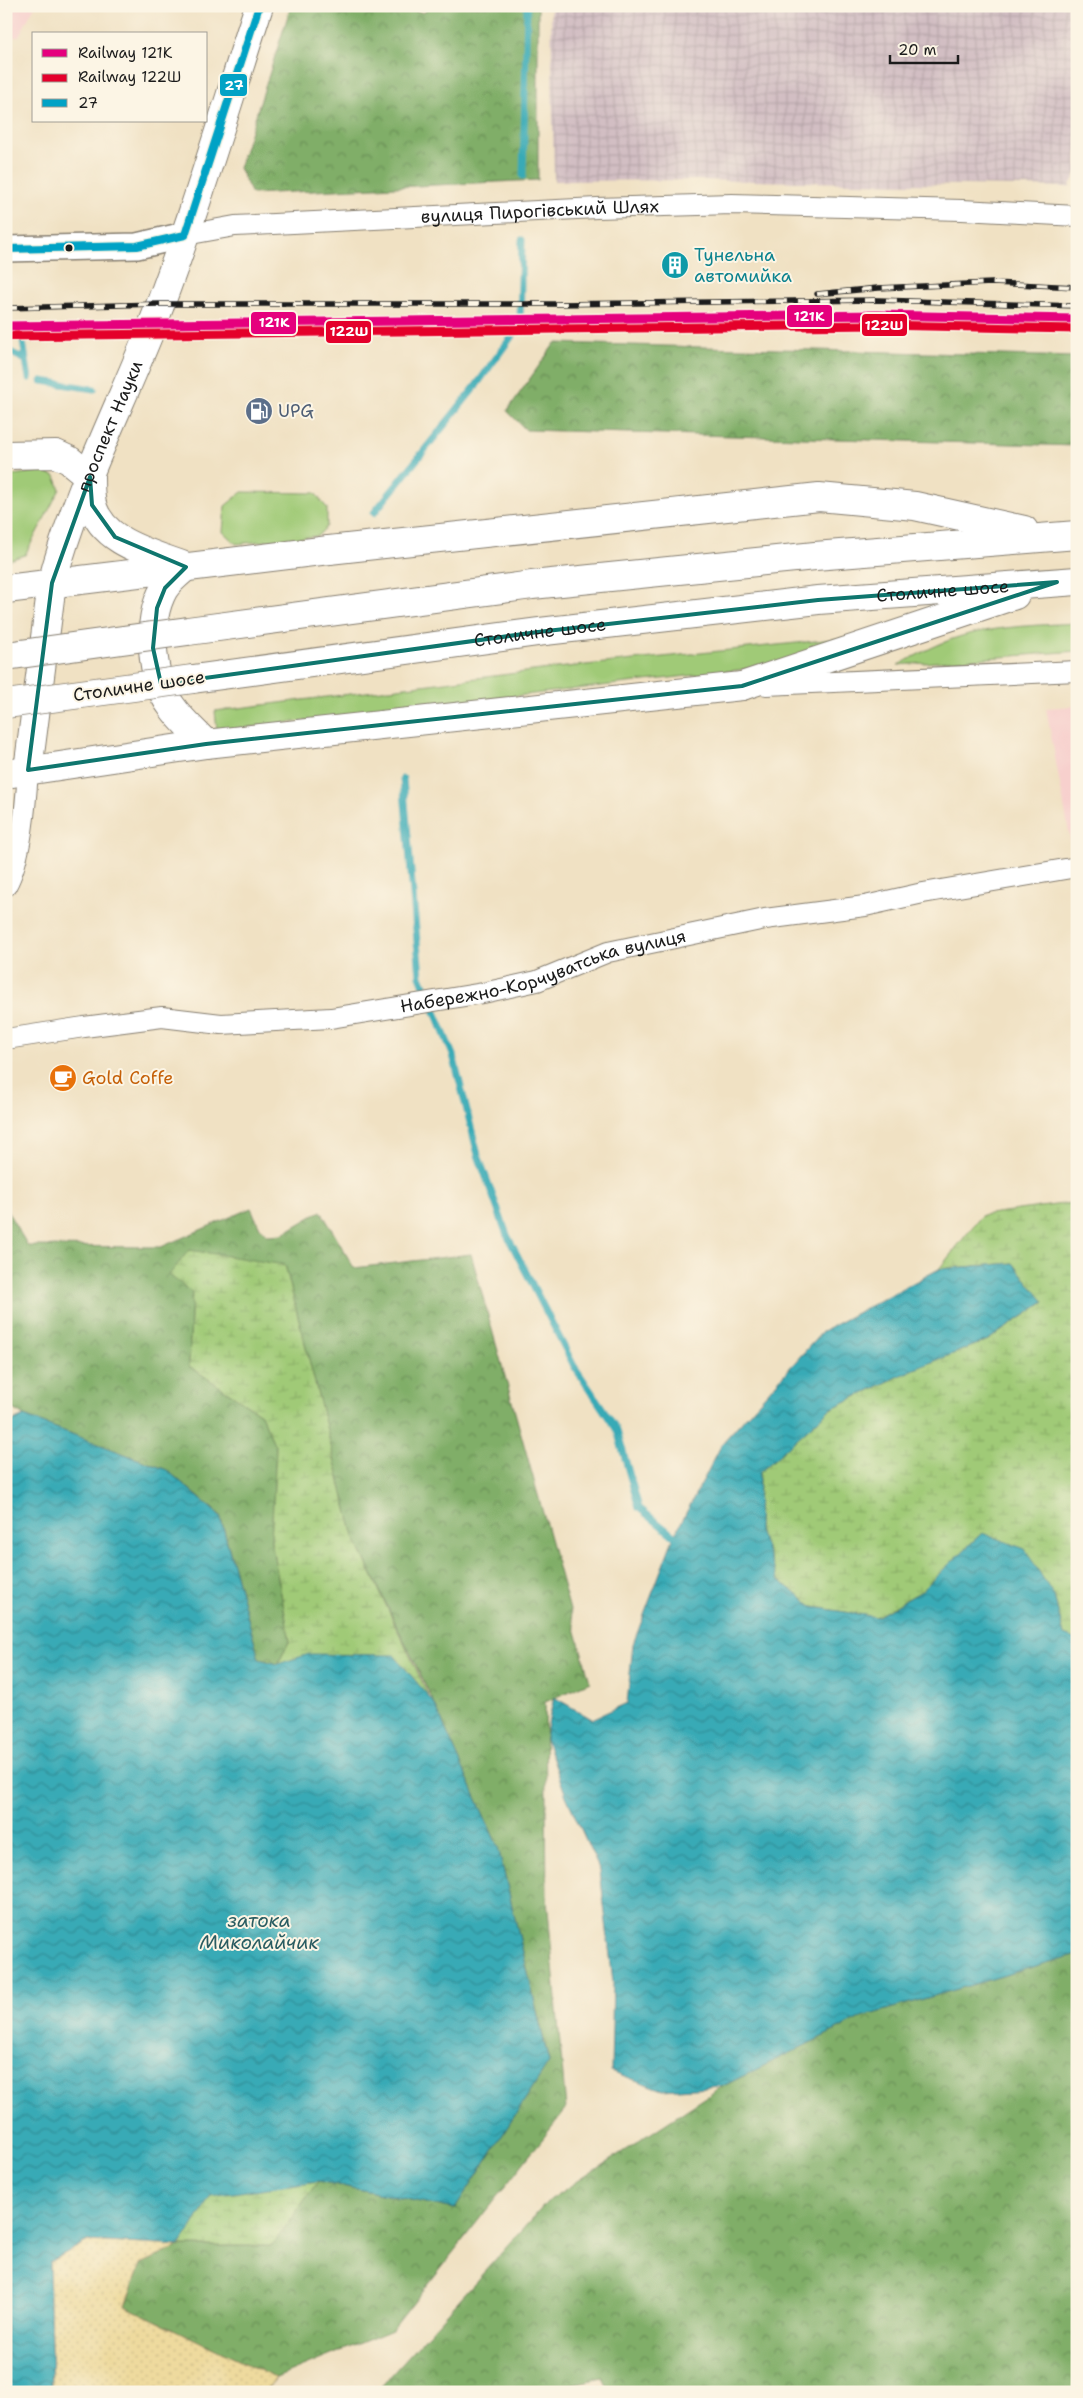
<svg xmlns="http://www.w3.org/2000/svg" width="1083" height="2398" font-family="'Shantell Sans',sans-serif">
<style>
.built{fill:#f7d0cd}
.industrial{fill:url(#industrial-grid)}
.grass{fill:#a0ca77;stroke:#5e734a}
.forest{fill:url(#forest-crowns);stroke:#4e6542}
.wetland{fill:url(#wetland-marsh);stroke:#5e734a}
.sand{fill:url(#sand-dots);stroke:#857b5d}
.water{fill:url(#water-waves);stroke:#2a6369}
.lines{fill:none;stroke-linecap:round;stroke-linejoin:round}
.stream{stroke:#39aab6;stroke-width:7}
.minor-casing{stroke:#867e70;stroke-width:22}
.tertiary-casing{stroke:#867e70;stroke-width:28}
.secondary-casing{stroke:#867e70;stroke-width:30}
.trunk-casing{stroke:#867e70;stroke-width:30}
.minor{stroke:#fff;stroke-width:20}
.tertiary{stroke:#fff;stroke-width:25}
.secondary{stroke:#fff;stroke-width:28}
.trunk{stroke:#fff;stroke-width:28}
.rail-casing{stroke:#1c1c1c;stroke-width:5.5}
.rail{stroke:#fcf5e5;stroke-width:4;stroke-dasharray:11;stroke-linecap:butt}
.trunk-bridge-casing{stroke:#867e70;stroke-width:30;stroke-linecap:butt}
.trunk-bridge{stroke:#fff;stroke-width:28}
.bus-1-casing{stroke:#fcf5e5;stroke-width:11}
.bus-1{stroke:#01a2c5;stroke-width:8}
.rail-1-casing{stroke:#fcf5e5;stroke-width:12}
.rail-2-casing{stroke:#fcf5e5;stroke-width:12}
.rail-1{stroke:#e5007d;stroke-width:9}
.rail-2{stroke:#e4002b;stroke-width:9}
.marked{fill:none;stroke:#0f766e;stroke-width:4;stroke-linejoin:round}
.bus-dot{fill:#1c1c1c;stroke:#fcf5e5;stroke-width:2}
.labels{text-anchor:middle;stroke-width:4;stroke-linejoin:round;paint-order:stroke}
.street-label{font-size:18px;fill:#1c1c1c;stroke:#fcf5e5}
.culture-label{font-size:18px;fill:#0d838f;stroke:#fcf5e5;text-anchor:start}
.service-label{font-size:18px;fill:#4e5e75;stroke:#fcf5e5;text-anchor:start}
.food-label{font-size:18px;fill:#c56008;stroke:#fcf5e5;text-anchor:start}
.water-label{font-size:19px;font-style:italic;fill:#295c61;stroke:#fcf5e5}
.line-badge{stroke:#fcf5e5;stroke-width:2}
.badge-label{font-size:14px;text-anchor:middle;font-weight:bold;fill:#fff}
</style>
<defs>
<pattern id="industrial-grid" width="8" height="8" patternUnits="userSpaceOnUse" patternTransform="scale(1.25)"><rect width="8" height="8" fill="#d2bec3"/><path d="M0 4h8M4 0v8" fill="none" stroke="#b4a3a7"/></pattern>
<pattern id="forest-crowns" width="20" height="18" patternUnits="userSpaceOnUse" patternTransform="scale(1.25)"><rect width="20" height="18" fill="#80ae68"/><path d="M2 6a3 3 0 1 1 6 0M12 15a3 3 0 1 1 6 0" fill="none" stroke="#688d55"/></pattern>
<pattern id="wetland-marsh" width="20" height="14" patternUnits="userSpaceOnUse" patternTransform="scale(1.25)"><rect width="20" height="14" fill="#a0ca77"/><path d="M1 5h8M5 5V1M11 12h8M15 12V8" fill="none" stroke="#89ad66"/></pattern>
<pattern id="sand-dots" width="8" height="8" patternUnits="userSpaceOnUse" patternTransform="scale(1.25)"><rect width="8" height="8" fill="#eeda9e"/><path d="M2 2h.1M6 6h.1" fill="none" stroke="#ccba88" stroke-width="1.8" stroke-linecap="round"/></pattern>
<pattern id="water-waves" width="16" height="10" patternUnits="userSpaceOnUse" patternTransform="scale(1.25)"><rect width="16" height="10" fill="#39aab6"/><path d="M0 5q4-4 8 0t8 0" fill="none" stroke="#2f8a93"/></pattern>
</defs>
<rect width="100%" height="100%" fill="#fcf5e5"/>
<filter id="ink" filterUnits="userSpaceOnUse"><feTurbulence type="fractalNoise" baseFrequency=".02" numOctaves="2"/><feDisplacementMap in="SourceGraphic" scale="10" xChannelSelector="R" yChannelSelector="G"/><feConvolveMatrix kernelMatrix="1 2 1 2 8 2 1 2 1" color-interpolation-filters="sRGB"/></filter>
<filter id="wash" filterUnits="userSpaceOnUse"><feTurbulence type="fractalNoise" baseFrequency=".0096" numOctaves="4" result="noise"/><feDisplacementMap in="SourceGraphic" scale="20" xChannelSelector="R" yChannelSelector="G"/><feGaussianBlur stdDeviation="1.12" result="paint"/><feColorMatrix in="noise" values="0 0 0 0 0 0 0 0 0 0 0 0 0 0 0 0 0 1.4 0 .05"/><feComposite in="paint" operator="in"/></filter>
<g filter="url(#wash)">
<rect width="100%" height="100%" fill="#f0e1c3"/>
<path class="built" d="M6 6H35L19 36 6 39Z
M1077 706V859L1074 860 1046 708Z"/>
<path class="industrial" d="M551 6H1077V172L1069 187 699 180 554 181Z"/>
<path class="grass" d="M41 471 55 476 60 489 25 555 6 561V476Z
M242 492 315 493 327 508V526L318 536 236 544 223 532 225 506Z
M1077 623V651L898 665C921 653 944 640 969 634 1004 626 1041 625 1077 623Z
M854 637 764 667 217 731 215 711 557 668Z"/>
<path class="forest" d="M291 6H398L424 13 429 6H538V180L252 194 239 168Z
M555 343 1077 357V446L526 430 507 411Z
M251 1208 260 1228 268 1235 282 1234 321 1211 354 1268 471 1254 590 1682 545 1702 547 1899 566 2109 392 2330 276 2378 125 2306 141 2264 180 2246H272L318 2181 455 2209 549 2061 498 1847 434 1703 354 1537 285 1265 192 1292 189 1366 261 1414 276 1448 271 1541 290 1640 278 1664 259 1659 220 1515 167 1470 24 1416 6 1405V1209L28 1246 161 1247Z
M1077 1954V2392H610L603 2378 530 2392H376L549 2200 723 2086 862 2017Z"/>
<path class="wetland" d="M1077 1202V1640L1064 1635 1054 1596 982 1533 920 1592 876 1617 813 1607 778 1579 758 1528 759 1473 830 1409 912 1370 988 1340 1043 1303 1013 1263 939 1269 982 1215Z
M189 1250 285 1265 354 1537 470 1784 278 1664 290 1640 271 1541 276 1448 261 1414 189 1366 192 1292 169 1275Z
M549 2062 455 2209 318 2181 272 2246H180L176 2214 181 2150Z"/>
<path class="sand" d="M88 2241 180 2246 141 2264 125 2306 276 2378 266 2392H52L49 2262Z"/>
<path class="water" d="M1013 1263 1044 1302 988 1340 912 1370 830 1409 759 1473 758 1528 778 1579 813 1607 877 1617 920 1592 982 1533 1025 1549 1054 1596 1064 1635 1077 1640V1954L862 2017 723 2086 662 2090 611 2071 613 1982 600 1871 566 1796 545 1737 554 1697 592 1719 627 1703 633 1644 674 1536 723 1442 823 1331 939 1269Z
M24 1416 167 1470 220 1516 259 1659 278 1664 309 1654 394 1655 434 1703 498 1847 549 2062 455 2209 318 2181 211 2196 180 2246 88 2241 49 2262 52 2392H6V1424Z"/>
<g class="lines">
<path class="stream" d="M523 176 527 6
M23 342 29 378
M6 350 24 359
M42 381 94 389
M374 513 475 387 520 325 522 240
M403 779 420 976 453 1055 478 1155 507 1235 574 1366 617 1430 639 1508 674 1536"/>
</g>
</g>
<g filter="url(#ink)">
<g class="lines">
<g class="minor-casing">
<g id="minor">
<path id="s1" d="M185 235 235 226 597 208 732 204 962 210 1077 216"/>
<path d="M766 685 1077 671"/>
<path d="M6 886C22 858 26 803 28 770"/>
<path id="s2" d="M6 1039 84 1027 162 1017 221 1024 331 1018 483 993 537 981 608 952 765 919 865 906 923 893 1077 867"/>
</g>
</g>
<g class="tertiary-casing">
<path id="tertiary" d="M6 249 137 246 185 235"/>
</g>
<g class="secondary-casing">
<g id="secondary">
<path d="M6 455 56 454 69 460 90 477C90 485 90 495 92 504 102 543 151 553 184 566"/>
<path d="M186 567C179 573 169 581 164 589 146 621 150 678 172 707 181 720 195 732 206 744"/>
<path d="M6 589 329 550"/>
<path id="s3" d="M28 770 52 583C75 495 118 411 152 326 193 221 224 113 259 6"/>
<path d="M6 774 206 744 742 686"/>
</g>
</g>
<g class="trunk-casing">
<g id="trunk">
<path d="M329 550 819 497 915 506 1024 530"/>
<path d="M188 631 532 585 815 556 1077 535"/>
<path id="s4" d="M193 679 538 632 818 600 1077 581"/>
<path d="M742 686 1015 595"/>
</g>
</g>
<use href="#minor" class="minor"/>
<use href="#tertiary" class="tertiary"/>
<use href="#secondary" class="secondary"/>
<use href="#trunk" class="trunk"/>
<g class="rail-casing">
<path id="rail" d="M817 294 878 288 992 283 1077 287
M6 308 159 304H557L878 300 1077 306"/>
</g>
<use href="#rail" class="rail"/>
<g class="trunk-bridge-casing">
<path id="trunk-bridge" d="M6 656 188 631
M6 704 193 679"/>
</g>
<use href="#trunk-bridge" class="trunk-bridge"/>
<g class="bus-1-casing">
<path id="bus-1" d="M185 235 259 6
M6 249 137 246 185 235"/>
</g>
<use href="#bus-1" class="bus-1"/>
<g class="rail-1-casing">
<path id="rail-1" d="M6 326 878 315 1077 319"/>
</g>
<g class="rail-2-casing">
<path id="rail-2" d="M6 336 878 325 1077 329"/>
</g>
<use href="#rail-1" class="rail-1"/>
<use href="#rail-2" class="rail-2"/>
</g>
</g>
<path class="marked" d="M90 477 92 505 115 537 186 567 165 588 157 608 153 648 161 684 538 632 818 600 1057 582 742 686 206 744 28 770 52 583Z"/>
<defs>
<g id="building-disc" transform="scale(1.4375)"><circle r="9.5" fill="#0f9aa8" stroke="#fcf5e5"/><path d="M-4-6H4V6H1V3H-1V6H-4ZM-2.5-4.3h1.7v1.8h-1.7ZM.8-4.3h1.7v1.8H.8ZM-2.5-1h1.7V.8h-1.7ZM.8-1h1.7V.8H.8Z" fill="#fff"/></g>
<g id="fuel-disc" transform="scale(1.4375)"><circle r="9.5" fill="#5c6f8a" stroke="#fcf5e5"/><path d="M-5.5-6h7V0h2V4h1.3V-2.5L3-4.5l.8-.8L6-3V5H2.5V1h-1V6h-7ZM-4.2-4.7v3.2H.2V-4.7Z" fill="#fff"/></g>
<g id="cafe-disc" transform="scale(1.4375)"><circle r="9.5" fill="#e8710a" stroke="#fcf5e5"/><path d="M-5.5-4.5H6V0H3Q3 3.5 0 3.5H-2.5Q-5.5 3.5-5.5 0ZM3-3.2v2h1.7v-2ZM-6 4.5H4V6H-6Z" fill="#fff"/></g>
</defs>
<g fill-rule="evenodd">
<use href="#building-disc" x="675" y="265"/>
<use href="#fuel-disc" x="259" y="411"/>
<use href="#cafe-disc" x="63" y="1078"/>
</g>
<circle class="bus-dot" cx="69" cy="248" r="4.5"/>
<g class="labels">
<g class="street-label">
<text dy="6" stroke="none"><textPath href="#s1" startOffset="356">вулиця Пирогівський Шлях</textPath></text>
<text dy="6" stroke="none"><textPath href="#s3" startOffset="356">проспект Науки</textPath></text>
<text dy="6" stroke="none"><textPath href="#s4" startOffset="755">Столичне шосе</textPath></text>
<text dy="6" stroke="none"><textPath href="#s4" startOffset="350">Столичне шосе</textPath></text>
<text transform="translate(139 686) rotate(-8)" y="6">Столичне шосе</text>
<text dy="6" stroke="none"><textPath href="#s2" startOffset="545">Набережно-Корчуватська вулиця</textPath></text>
</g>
<g class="culture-label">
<text x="694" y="261">Тунельна<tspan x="694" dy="21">автомийка</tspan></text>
</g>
<g class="service-label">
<text x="278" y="417">UPG</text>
</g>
<g class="food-label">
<text x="82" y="1084">Gold Coffe</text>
</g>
<g class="water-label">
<text x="259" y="1927">затока<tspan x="259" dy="22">Миколайчик</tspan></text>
</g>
</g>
<g class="line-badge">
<rect x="219" y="73" width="29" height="24" rx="5" fill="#01a2c5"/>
<rect x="786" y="304" width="47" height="24" rx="5" fill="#e5007d"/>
<rect x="250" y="311" width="47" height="24" rx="5" fill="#e5007d"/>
<rect x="861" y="313" width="47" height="24" rx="5" fill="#e4002b"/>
<rect x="325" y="320" width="47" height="24" rx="5" fill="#e4002b"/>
</g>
<g class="badge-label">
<text x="234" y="90">27</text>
<text x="809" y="321">121К</text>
<text x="274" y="327">121К</text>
<text x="884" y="330">122Ш</text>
<text x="349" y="336">122Ш</text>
</g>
<rect width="1083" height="2398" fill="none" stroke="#fcf5e5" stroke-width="25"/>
<rect x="32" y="32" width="175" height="90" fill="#fcf5e5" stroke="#a29e95"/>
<rect x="42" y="49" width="25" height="8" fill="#e5007d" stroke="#a29e95"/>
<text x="78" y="58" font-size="15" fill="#1c1c1c">Railway 121К</text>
<rect x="42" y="74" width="25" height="8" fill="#e4002b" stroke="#a29e95"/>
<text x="78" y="82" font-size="15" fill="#1c1c1c">Railway 122Ш</text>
<rect x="42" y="99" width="25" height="8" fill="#01a2c5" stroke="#a29e95"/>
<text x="78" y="108" font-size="15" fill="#1c1c1c">27</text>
<path d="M890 55v8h68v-8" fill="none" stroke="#1c1c1c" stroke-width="2.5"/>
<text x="898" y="55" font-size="15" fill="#1c1c1c" stroke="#fcf5e5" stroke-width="4" paint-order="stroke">20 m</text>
</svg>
